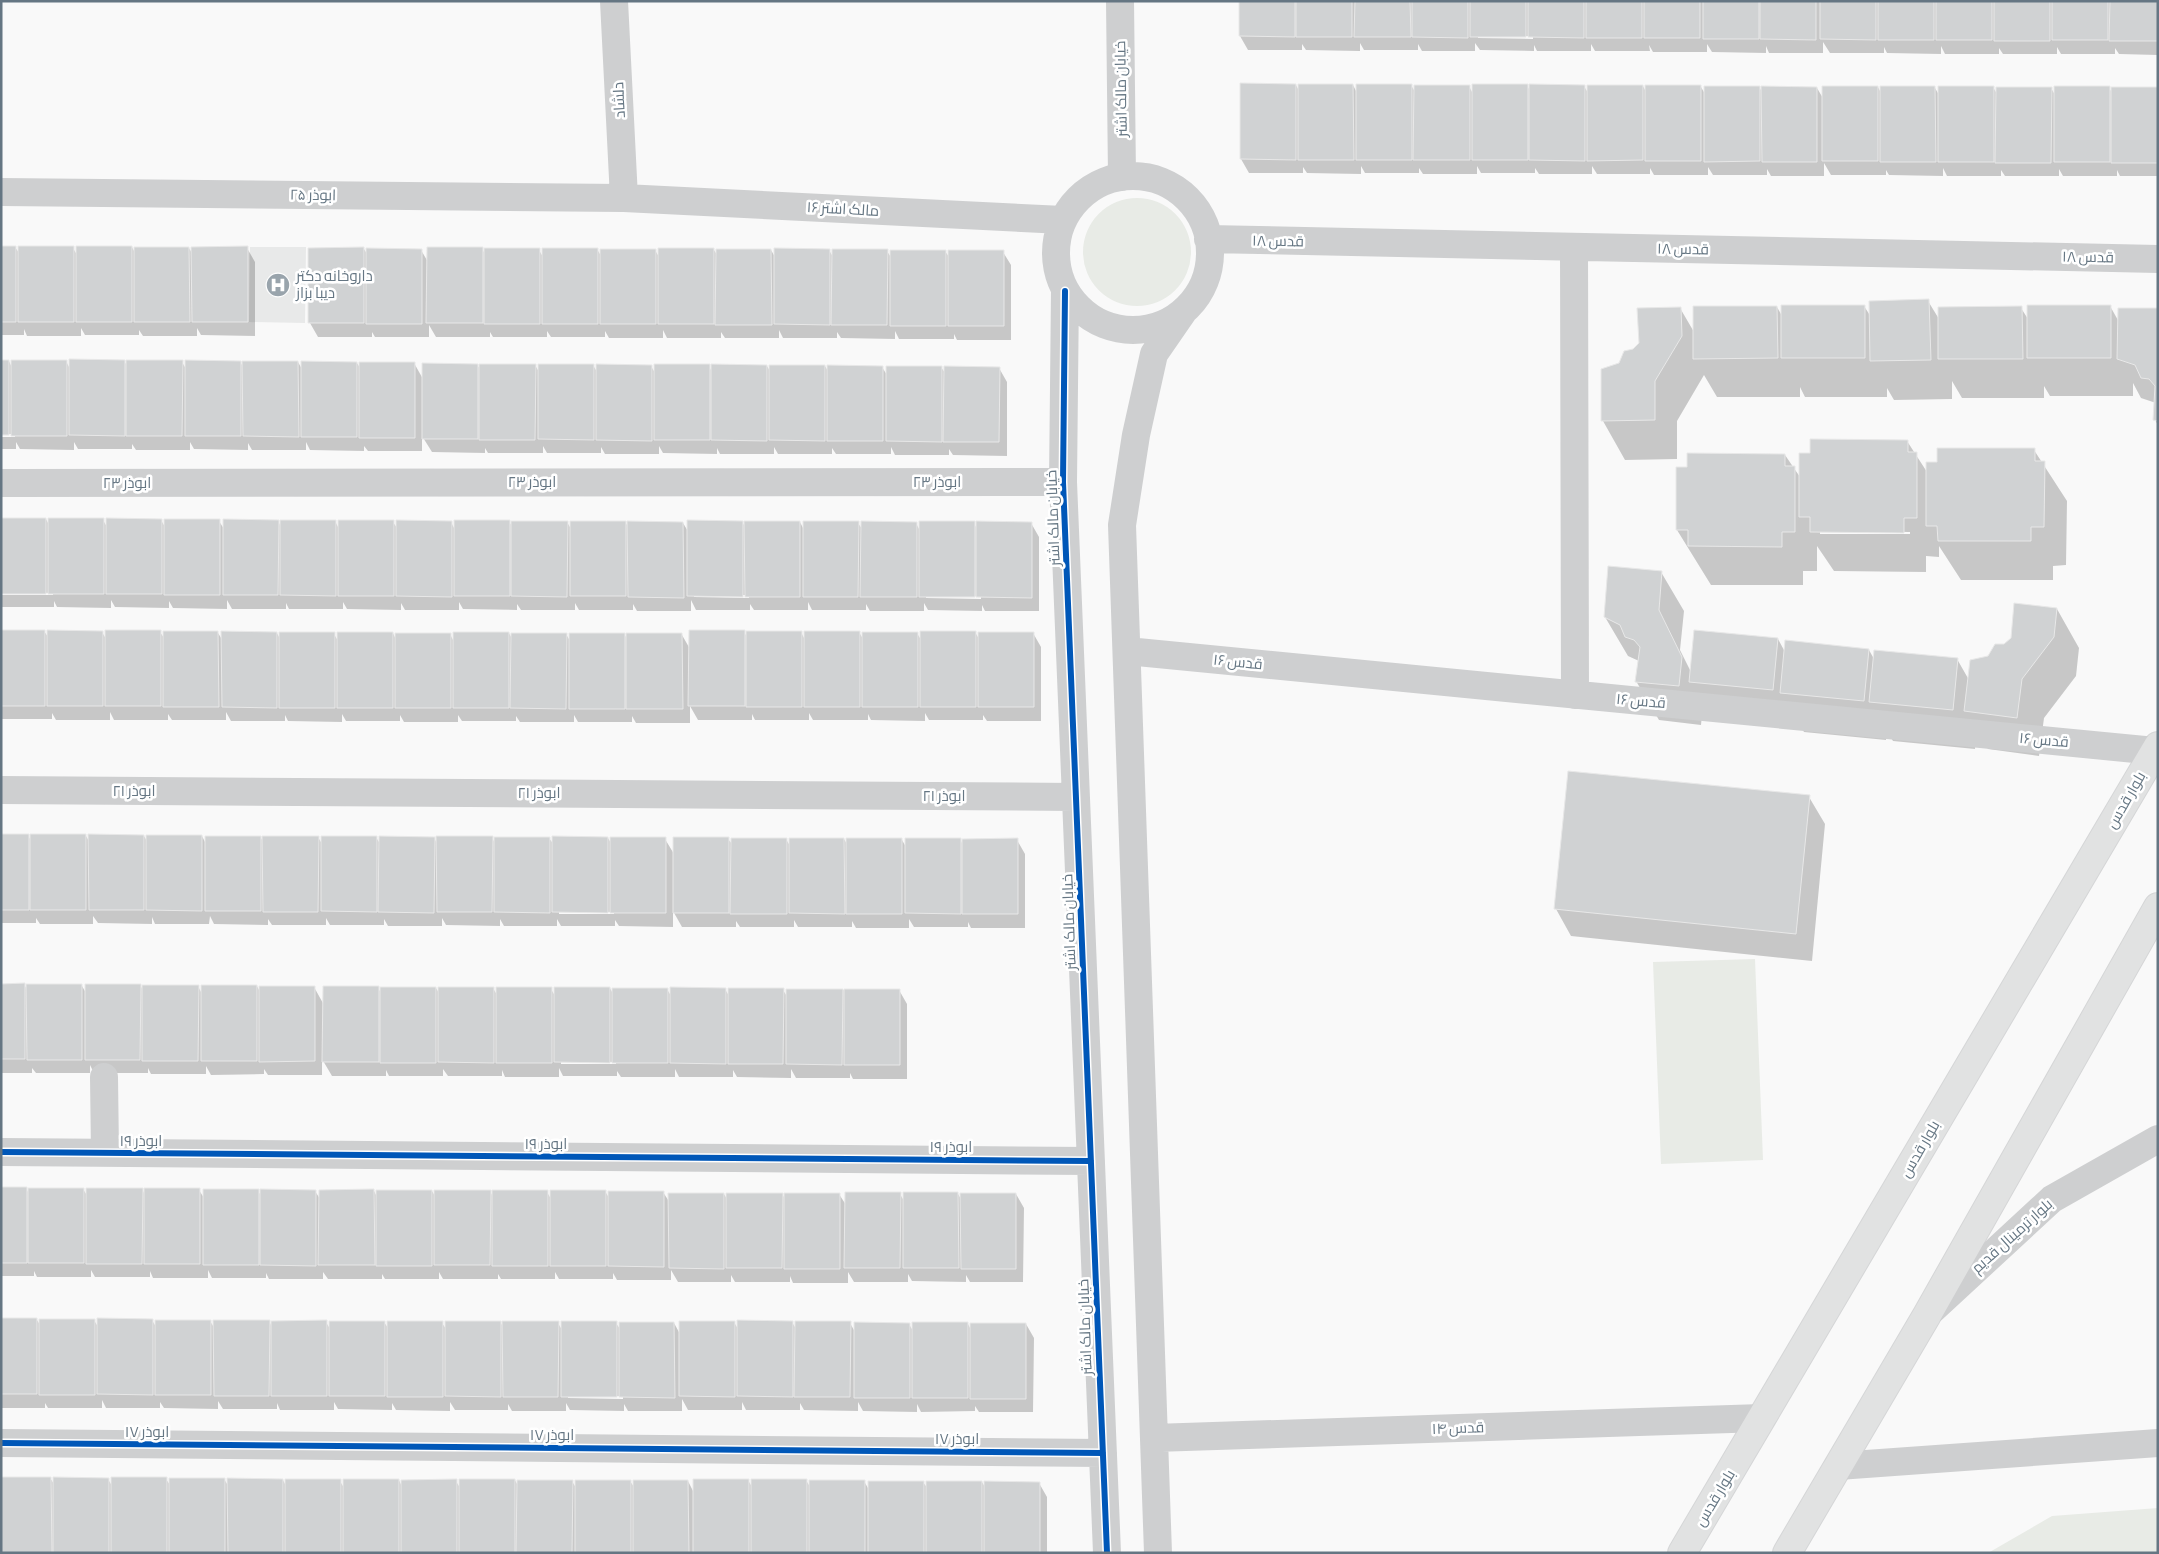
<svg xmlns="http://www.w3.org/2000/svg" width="2159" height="1554" font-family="'Alegreya Sans',Cairo,sans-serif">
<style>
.built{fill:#e8e9e9}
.green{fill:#e8ebe6}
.shadow{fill:#0003;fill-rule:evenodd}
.building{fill:#d0d2d3;stroke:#e8e8e8}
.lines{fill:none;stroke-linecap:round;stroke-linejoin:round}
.major-casing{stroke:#d5d6d7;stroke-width:30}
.minor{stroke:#cecfd0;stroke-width:28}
.major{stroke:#e1e2e2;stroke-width:28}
.cycleway-casing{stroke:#fff;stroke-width:9}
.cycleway{stroke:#0057b8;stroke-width:6}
.labels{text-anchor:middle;stroke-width:5;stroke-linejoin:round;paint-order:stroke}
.street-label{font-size:15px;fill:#657683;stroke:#fff}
.poi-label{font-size:15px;fill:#657683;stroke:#fff;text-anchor:start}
</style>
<rect width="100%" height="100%" fill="#f9f9f9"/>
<path class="built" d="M250 247H306L305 323 249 322Z"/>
<path class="green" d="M1083 252a54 54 0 1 1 108 0a54 54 0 1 1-108 0Z
M1755 959 1763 1160 1661 1164 1653 962Z
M2158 1508V1553H1988L2052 1516Z"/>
<path class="shadow" d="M1240 1H2158V55L2119 54 2115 48V54H2061L2057 47V54H2003L1999 48V54H1945L1941 46V54L1887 53 1884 47V53H1830L1823 42V53H1769L1766 46V53L1712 52 1707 44V52H1653L1649 45 1650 51H1595L1591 44V51H1537L1534 45V51L1480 50 1475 43V51H1422L1418 44V50H1364L1360 43V51L1306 50 1302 44V50H1248L1240 36ZM1478 36H1533V39L1478 38Z
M1296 85 1299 91 1353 85 1357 93 1411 85 1415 92 1469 86 1473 94 1527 85 1530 91 1584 86 1588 93 1643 86 1646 92 1701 87 1705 94 1759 87 1763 93 1817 88 1824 100 1878 87 1881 93 1935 88 1939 95 1993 87 1997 94 2051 88 2055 95 2109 88 2113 94 2158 88V176H2120L2117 170V176H2063L2059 169V176H2005L2001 170V176H1947L1943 168V176L1889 175 1886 170V175H1831L1824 163V176H1771L1767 169V175H1713L1708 167V175H1654L1650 168V174H1597L1592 166V174H1539L1535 168V173H1481L1477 166V174H1423L1419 168V173H1365L1361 166V174L1307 173 1303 167V173H1249L1241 159Z
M1 247H15L19 253 73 248 77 255 132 247 135 253 189 248 193 255 247 248 255 262V336L201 335 197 328V336H143L139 330V335H85L81 328V336H27L24 329V335H1Z
M310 249H364L367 254 421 250 428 262 482 249 485 254 539 250 543 257 597 249 601 256 655 250 659 257 714 250 717 255 771 250 775 257 829 250 833 257 887 251 892 259 945 251 949 257 1003 252 1011 265V340H957L954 334V339H899L895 331V339L841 338 837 332V338H783L779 330V338H725L721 332V338H667L663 330V338H609L605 331V337H551L547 331V337H493L490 332V337H436L429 325V337H375L372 332V337H318L310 323Z
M1928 301 1939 319 2021 308 2028 319 2110 306 2119 322 2158 309V425L2155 420 2156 403 2141 398 2133 383V396H2050L2044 386V398H1962L1952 381V399L1894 400 1887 388V397H1805L1800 387V397H1717L1704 375 1677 421V459L1625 460 1603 421 1619 364 1680 308 1694 332 1777 307 1782 316 1864 306 1871 317Z
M9 361 12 368 66 361 70 369 124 361 128 367 182 362 186 369 240 362 244 368 298 362 303 371 357 363 360 368 414 363 423 379 477 365 481 370 535 365 539 372 593 365 597 372 651 366 655 373 709 366 712 372 767 366 771 373 825 366 829 373 882 367 887 375 941 367 945 373 999 368 1007 382V456L953 455 949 449V455H895L891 447V454H836L832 448V454H778L774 447V454H720L717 448V454L663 453 659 446V454H605L601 447V453H547L543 446V453H488L485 448V453L432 452 422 436V451H368L364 446V451L310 450 306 442V450H252L248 443V450L194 449 190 442V450H136L132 444V449H78L74 442V450L20 449 16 442V449H1V437H15V434H1Z
M1907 441 1927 472 2034 450 2067 501 2066 565 2053 566V580H1961L1939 546V557L1926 556V572L1834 571 1817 546V571H1803V585H1711L1677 530V468L1689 469 1785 455 1800 477ZM1820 531 1910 532V534H1820Z
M46 519 49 525 103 520 107 527 161 520 165 527 219 521 224 529 278 521 281 527 335 521 339 529 393 522 397 528 451 522 455 530 509 522 513 527 567 522 571 529 625 522 629 528 683 523 689 533 742 522 746 528 800 522 804 530 858 523 862 529 916 523 920 531 974 523 977 529 1031 523 1039 537V611H985L982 605V611L928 610 924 603V611H870L866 604V610H812L808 602V610H754L750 604V610H696L691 600V611H637L633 604V610H579L575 603V610H521L517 604V610L463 609 459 602V610H405L401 603V610L347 609 343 602V609H289L286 603V609H232L227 600V609L173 608 169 601V608L115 607 111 600V608L57 607 54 601V607H1V595H53V593L1 592ZM694 595H749V598L694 597ZM926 596H981V599L926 598Z
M1661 572 1684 611 1680 650 1691 672 1778 639 1785 652 1869 650 1874 659H1957L1969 680 1989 657 2057 609 2079 648 2076 676 2044 718 2039 756 1988 749 1976 729 1975 749 1893 741 1887 731 1886 740 1804 732 1796 719 1703 704 1701 725 1659 720 1636 681 1639 661 1628 656 1605 617Z
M1 631H44L48 637 102 632 106 639 160 632 164 638 218 633 223 641 277 633 280 639 334 634 338 641 393 633 396 640 450 634 454 642 509 633 512 639 566 634 570 641 624 634 628 640 682 635 690 649 744 632 747 637 801 632 805 640 859 632 863 639 917 633 921 640 975 632 979 639 1033 633 1041 647V721H987L983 715V720H929L925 713V721L871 720 868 714V720H813L809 713V720H755L752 714V720H698L690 706V723H636L632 716V722H578L574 715V722H520L516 716V721H462L458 715V722H404L400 715V721H346L342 714V722L288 721 285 715V721H231L226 712V720H172L168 714V720H114L110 712V720H56L52 713V719H1Z
M1809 797 1825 824 1812 961 1571 936 1556 909Z
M1 835H28L31 841 86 836 90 843 144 836 148 843 202 836 206 844 260 837 264 842 318 837 322 844 376 837 380 844 434 838 438 845 492 838 495 843 549 838 554 845 608 838 612 845 665 839 674 854 728 839 732 844 786 839 790 846 844 839 848 846 902 840 906 847 960 839 963 845 1017 840 1025 854V928H971L968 922V927H914L909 919V928H856L852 921V927H798L794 920V927H740L736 921V927H682L673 911V927L619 926 615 920V926H561L557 919V926H504L500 919V926L446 925 442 918V926H388L384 919V925H330L326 918V925H272L268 919V925L214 924 210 916 209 924H155L152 917V924L98 923 93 916V924H40L36 918V923H1ZM559 911 614 912V914H559Z
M1 985H24L28 990 82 986 86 993 140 985 144 992 198 986 202 994 257 986 260 992 314 987 324 1005 378 988 381 993 436 988 440 995 493 988 497 995 551 989 555 996 610 988 613 994 667 989 671 996 725 989 729 996 783 990 788 998V990H899L907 1004V1079H853L850 1073V1078H796L791 1069V1078L737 1077 733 1070V1077H679L675 1069V1077H621L617 1071V1076H563L559 1068V1077H505L502 1070V1076H448L443 1069V1076H389L386 1070V1076H332L322 1059V1075H268L264 1069V1074L211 1075 206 1066V1074H151L148 1068V1073H94L90 1065V1073H36L32 1068V1073H1ZM561 1061 616 1062V1064H561Z
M1 1188H26L29 1194 83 1189 88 1197 142 1189 145 1195 199 1190 204 1198 258 1191 262 1197 315 1191 320 1199 374 1191 377 1197 432 1191 436 1198 490 1191 493 1197 547 1192 551 1199 605 1191 609 1198 663 1192 670 1203 724 1194 728 1201 782 1194 786 1200 839 1194 846 1205 900 1194 904 1201 958 1194 962 1201 1016 1194 1024 1208 1023 1282H970L966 1275V1282L912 1281 908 1274V1282H854L848 1272V1283H793L790 1276V1282H735L731 1275V1282H678L671 1270V1280H617L613 1273V1279H559L555 1272V1279H501L498 1274V1279H443L439 1272V1279H385L382 1274V1279H328L323 1272V1279H269L266 1273V1278H212L208 1270V1278H153L150 1271V1277H95L91 1270V1277H37L34 1271V1276H1Z
M1 1320H37L40 1325 94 1320 98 1327 152 1320 156 1327 210 1321 215 1329 269 1321 272 1327 326 1322 330 1329 384 1322 388 1328 442 1323 446 1329 500 1322 504 1328 558 1323 562 1330 616 1323 620 1329 674 1323 680 1334 734 1322 738 1329 792 1322 796 1329 850 1323 855 1332 909 1324 913 1331 968 1324 971 1330 1026 1324 1034 1338 1033 1412H979L975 1406V1411L921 1412 917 1404V1412L863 1411 858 1402V1411L804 1410 800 1403V1410H746L742 1402V1410H688L682 1399V1411H628L624 1404V1411L570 1410 566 1403V1411H512L508 1404V1410H455L450 1402V1411L396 1410 392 1403V1410L338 1409 334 1402V1410H280L277 1403V1409H223L218 1401V1409L164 1408 160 1402V1408H106L102 1400V1408H48L45 1403V1408H1ZM568 1396H623V1399L568 1398Z
M50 1478 54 1484 108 1479 112 1486 166 1479 170 1485 224 1479 229 1487 283 1480 286 1486 340 1481 344 1488 399 1480 402 1487 456 1481 460 1488 515 1480 518 1486 572 1481 576 1488 630 1481 634 1487 688 1481 694 1493 748 1480 752 1487 806 1480 810 1487 864 1481 869 1490 923 1482 928 1489 982 1482 986 1489 1039 1483 1047 1497V1553H1Z"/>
<path class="building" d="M1239 1H1295V37L1239 36Z
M1296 1H1352V37H1296Z
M1355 1H1410L1411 37H1354Z
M1412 1H1468V38L1412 37Z
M1470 1H1526V37H1470Z
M1528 1H1584V38L1528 37Z
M1586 1H1642V38H1586Z
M1644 1H1700V38H1644Z
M1703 1H1759V39H1703Z
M1760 1H1816V40L1760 39Z
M1820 1H1876V40L1820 39Z
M1878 1H1934V40H1878Z
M1936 1H1992V40H1936Z
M1994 1H2050V41H1994Z
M2052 1H2108V40H2052Z
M2110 1H2158V41H2109Z
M1240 83 1296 84V160L1240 159Z
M1298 84H1353L1354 160H1298Z
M1356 84H1412V160H1356Z
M1472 84H1528V160H1472Z
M1529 84 1585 85V161L1529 160Z
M1414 85H1470V160H1413Z
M1587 85H1643V160L1587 161Z
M1645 85H1701V161H1645Z
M1704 86H1760V161L1704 162Z
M1761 86 1817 87V162H1762Z
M1822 86H1878V161H1822Z
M1880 86H1935L1936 162H1880Z
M1938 86H1994V162H1938Z
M2054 86H2110V162H2054Z
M1996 87H2052L2051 163H1995Z
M2111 87H2158V163H2111Z
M1 246H16V322H1Z
M18 246H74V322H18Z
M76 246H132V322H76Z
M248 246V322H192L191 247Z
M134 247H189L190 322H134Z
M364 247V323H308V248Z
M427 247H483V323H426Z
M366 248 422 249V324H366Z
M484 248H540V324H484Z
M542 248H598V324H542Z
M658 248H714V324H658Z
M774 248 830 249V325L774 324Z
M600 249H656V324H600Z
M716 249H771L772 325H715Z
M832 249H888L887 325H831Z
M890 250H946V326H890Z
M948 250H1004V326H948Z
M1929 299 1931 360 1870 361 1869 301Z
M1781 305H1865V358H1781Z
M2027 305H2111V358H2027Z
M1693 306H1777L1778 358 1693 359Z
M2022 306 2023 359H1938V307Z
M1681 307 1682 336 1655 381V420L1601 421V369L1619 363 1624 351 1633 349 1639 343 1637 308Z
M2118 308H2158V421L2153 420 2155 386 2149 379 2141 378 2135 365 2117 359Z
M69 359 125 360V436L69 435Z
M1 360H9V435H1Z
M11 360H67V436H11Z
M126 360H183L182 436H126Z
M185 360 241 361V436H185Z
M242 361H298L299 437 243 436Z
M301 361 357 362V437H301Z
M359 362H415V438H359Z
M422 363 478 364V439H422Z
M479 364H536L535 440H479Z
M538 364H594V440L538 439Z
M596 364 652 365V441L596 440Z
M654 364H710V440H654Z
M711 364 767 365V441L711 440Z
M769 365H825V441L769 440Z
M827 365 883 366V441H827Z
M886 366H942V442L886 441Z
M944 366 1000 367 999 442H943Z
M1810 439 1908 440V452H1917V518H1904V533L1810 532V517H1799V453H1810Z
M1937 448H2035V461H2045L2044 527H2031V541H1938L1937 526H1926V462H1937Z
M1687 453 1785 454V466H1795V532H1782V547L1688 546V530H1676V467H1687Z
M1 518H46V594H1Z
M48 518H104V594H48Z
M106 518 162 519V594H106Z
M164 519H220V595H164Z
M223 519 279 520 278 595H223Z
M280 520H336V596L280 595Z
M338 520H394V596H338Z
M396 520 452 521V597L396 596Z
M454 520H510V596H454Z
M687 520 743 521V597L687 596Z
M511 521H568L567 597 511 596Z
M570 521H626V596H570Z
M627 521 683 522 684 598 628 597Z
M744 521H800V597H745Z
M803 521H859L858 597H803Z
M861 521 917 522V597H860Z
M919 521H975V597H919Z
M976 521 1032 522V598L976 597Z
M1608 566 1662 571 1659 610 1682 657 1679 686 1635 682 1640 647 1634 640 1625 637 1620 625 1604 617Z
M2014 603 2057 608 2054 637 2022 679 2017 718 1964 711 1970 660 1988 656 1995 644H2004L2011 638Z
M1 630H45V706H1Z
M47 630 103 631V706H47Z
M105 630H161V706H105Z
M689 630H745V706H688Z
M1694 630 1778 638 1773 690 1689 682Z
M163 631H218L219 707H163Z
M221 631 277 632V708L222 707Z
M746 631H802V707H746Z
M804 631H860V707H804Z
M920 631H976V707H920Z
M279 632H335V708H279Z
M337 632H393V708H337Z
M453 632H509V708H453Z
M862 632H918V707H862Z
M978 632H1034V707H978Z
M395 633H451V708H395Z
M511 633H567L566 709 510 708Z
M569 633H625V709H569Z
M626 633H682L683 709H626Z
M1785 640 1869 649 1864 701 1780 693Z
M1874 650 1958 658 1953 710 1869 702Z
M1568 771 1810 795 1796 934 1554 909Z
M1 834H29V910H1Z
M30 834H86V910H30Z
M88 834 144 835V910H89Z
M146 835H202V911L146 910Z
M205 836H261V911H205Z
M262 836H319L318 912H263Z
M321 836H377V912L321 911Z
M379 836 435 837 434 913 378 912Z
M436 836H493L492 912H437Z
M552 836 608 837V913L552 912Z
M494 837H550V913L494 912Z
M610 837H666V913H610Z
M673 837H729V913H673Z
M731 838H787V914H730Z
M789 838H844L845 914 789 913Z
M846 838H902V914H846Z
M905 838H961V914L905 913Z
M1018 838V914H962V839Z
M25 983V1059H1V984Z
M26 984H82V1060H27Z
M85 984H141L140 1060H85Z
M142 985H199L198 1061H142Z
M201 985H257V1061H201Z
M259 986H315V1061L259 1062Z
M323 986H379V1062H322Z
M380 987H436V1063H380Z
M438 987H494V1063L438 1062Z
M496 987H552V1063H496Z
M554 987H610V1063L554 1062Z
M670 987 726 988V1064L670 1063Z
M612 988H668V1063H612Z
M728 988H784L783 1064H728Z
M786 989H843L842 1065 786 1064Z
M844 989H900V1065H844Z
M1 1187H27V1263H1Z
M28 1188H84V1263H28Z
M86 1188H143L142 1264H86Z
M144 1188H200V1264H144Z
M203 1189H259V1265H203Z
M260 1189 316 1190V1266L260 1265Z
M374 1189 375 1265H318L319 1190Z
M376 1190H432V1266H376Z
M434 1190H491L490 1265H434Z
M492 1190H548V1266H492Z
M550 1190H606V1266H550Z
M608 1191H664V1267L608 1266Z
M845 1192H901L900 1268H844Z
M903 1192H958L959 1268H903Z
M668 1193H724V1269L669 1268Z
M726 1193H783L782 1268H726Z
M784 1193H840V1269H784Z
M960 1193H1016V1269H961Z
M1 1318H37V1394H1Z
M97 1318 153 1319V1395L97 1394Z
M39 1319H95V1395H39Z
M155 1320H211V1395H155Z
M213 1320H270L269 1396H214Z
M327 1320V1396H271V1321Z
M737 1320 793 1321V1397L737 1396Z
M329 1321H385V1396H329Z
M387 1321H443V1397H387Z
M445 1321H501V1397L445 1396Z
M502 1321H559L558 1397H503Z
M561 1321H617V1397H561Z
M679 1321H735V1397L679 1396Z
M795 1321H851L850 1397H794Z
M619 1322H674L675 1398 619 1397Z
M854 1322 910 1323V1398H854Z
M912 1322H968V1398H912Z
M970 1323H1026V1399H970Z
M1 1477H51L52 1553H1Z
M53 1477 109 1478V1553H53Z
M111 1477H167V1553H111Z
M169 1478H225V1553H169Z
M227 1478 283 1479V1553H228Z
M285 1479H341V1553H285Z
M343 1479H399V1553H343Z
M457 1479V1553H401V1480Z
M459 1479H515V1553H459Z
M693 1479H749V1553H693Z
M751 1479H807V1553H751Z
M517 1480H573L572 1553H516Z
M575 1480H631V1553H575Z
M633 1480H688L689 1553H633Z
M809 1480H865V1553H809Z
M868 1481H924V1553H868Z
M926 1481H982V1553H926Z
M984 1481 1040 1482V1553H984Z"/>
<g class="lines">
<g class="major-casing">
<path id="major" d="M1682 1553 2158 746
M1787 1553 1927 1315 2158 907"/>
</g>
<path class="minor" d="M614 1 624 198
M1120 1 1122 177
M1056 253a77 77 0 1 1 154 0a77 77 0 1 1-154 0Z
M1 192 624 198 1063 220
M1208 239 2158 259
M1574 247 1575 695
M1065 291 1063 482 1107 1553
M1 483 1063 482
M1127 651 2155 751
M1 790 1076 797
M104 1077 105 1153
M1 1152 1091 1161
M1933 1309 2052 1199 2158 1139
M1154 1438 1762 1418
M1 1443 1103 1453
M1838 1466 2158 1443
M1158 1553 1122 525 1136 435 1154 354 1183 312"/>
<use href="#major" class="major"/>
<g class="cycleway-casing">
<path id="cycleway" d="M1065 291 1063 482 1107 1553
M1 1152 1091 1161
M1 1443 1103 1453"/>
</g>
<use href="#cycleway" class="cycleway"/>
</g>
<defs>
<g id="hospital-disc" transform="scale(1.25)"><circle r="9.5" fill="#99a4ac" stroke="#fff"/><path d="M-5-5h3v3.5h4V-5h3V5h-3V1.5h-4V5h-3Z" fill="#fff"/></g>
</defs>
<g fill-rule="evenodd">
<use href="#hospital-disc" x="278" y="285"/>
</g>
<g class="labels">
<g class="street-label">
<text transform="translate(1121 89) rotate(-91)" y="5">خیابان مالک اشتر</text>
<text transform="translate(619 100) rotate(-93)" y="5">دلشاد</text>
<text transform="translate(313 195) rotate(1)" y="5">ابوذر ۲۵</text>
<text transform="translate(843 209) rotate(3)" y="5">مالک اشتر ۱۶</text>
<text transform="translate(1278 241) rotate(1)" y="5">قدس ۱۸</text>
<text transform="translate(1683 249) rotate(1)" y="5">قدس ۱۸</text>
<text transform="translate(2088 257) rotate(1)" y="5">قدس ۱۸</text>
<text x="532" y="487">ابوذر ۲۳</text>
<text x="937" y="487">ابوذر ۲۳</text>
<text x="127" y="488">ابوذر ۲۳</text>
<text transform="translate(1053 518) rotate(-92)" y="5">خیابان مالک اشتر</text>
<text transform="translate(1238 662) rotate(6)" y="5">قدس ۱۶</text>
<text transform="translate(1641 701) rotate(5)" y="5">قدس ۱۶</text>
<text transform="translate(2044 740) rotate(5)" y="5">قدس ۱۶</text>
<text x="134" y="796">ابوذر ۲۱</text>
<text x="539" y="798">ابوذر ۲۱</text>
<text x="944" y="801">ابوذر ۲۱</text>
<text transform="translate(2126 800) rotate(-60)" y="5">بلوار قدس</text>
<text transform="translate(1069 922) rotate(-92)" y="5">خیابان مالک اشتر</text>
<text x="141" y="1146">ابوذر ۱۹</text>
<text x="546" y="1149">ابوذر ۱۹</text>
<text x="951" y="1152">ابوذر ۱۹</text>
<text transform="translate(1920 1149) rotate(-60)" y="5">بلوار قدس</text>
<text transform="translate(2012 1236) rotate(-42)" y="5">بلوار ترمینال قدیم</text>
<text transform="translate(1085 1327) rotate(-92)" y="5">خیابان مالک اشتر</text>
<text transform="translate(1458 1428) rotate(-2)" y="5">قدس ۱۴</text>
<text x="147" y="1437">ابوذر ۱۷</text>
<text x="552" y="1440">ابوذر ۱۷</text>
<text x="957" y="1444">ابوذر ۱۷</text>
<text transform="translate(1715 1498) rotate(-59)" y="5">بلوار قدس</text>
</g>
<g class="poi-label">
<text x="296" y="281">داروخانه دکتر<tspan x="296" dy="17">دیبا بزاز</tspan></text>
</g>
</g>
<rect width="2159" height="1554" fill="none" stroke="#657683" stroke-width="5"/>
</svg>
